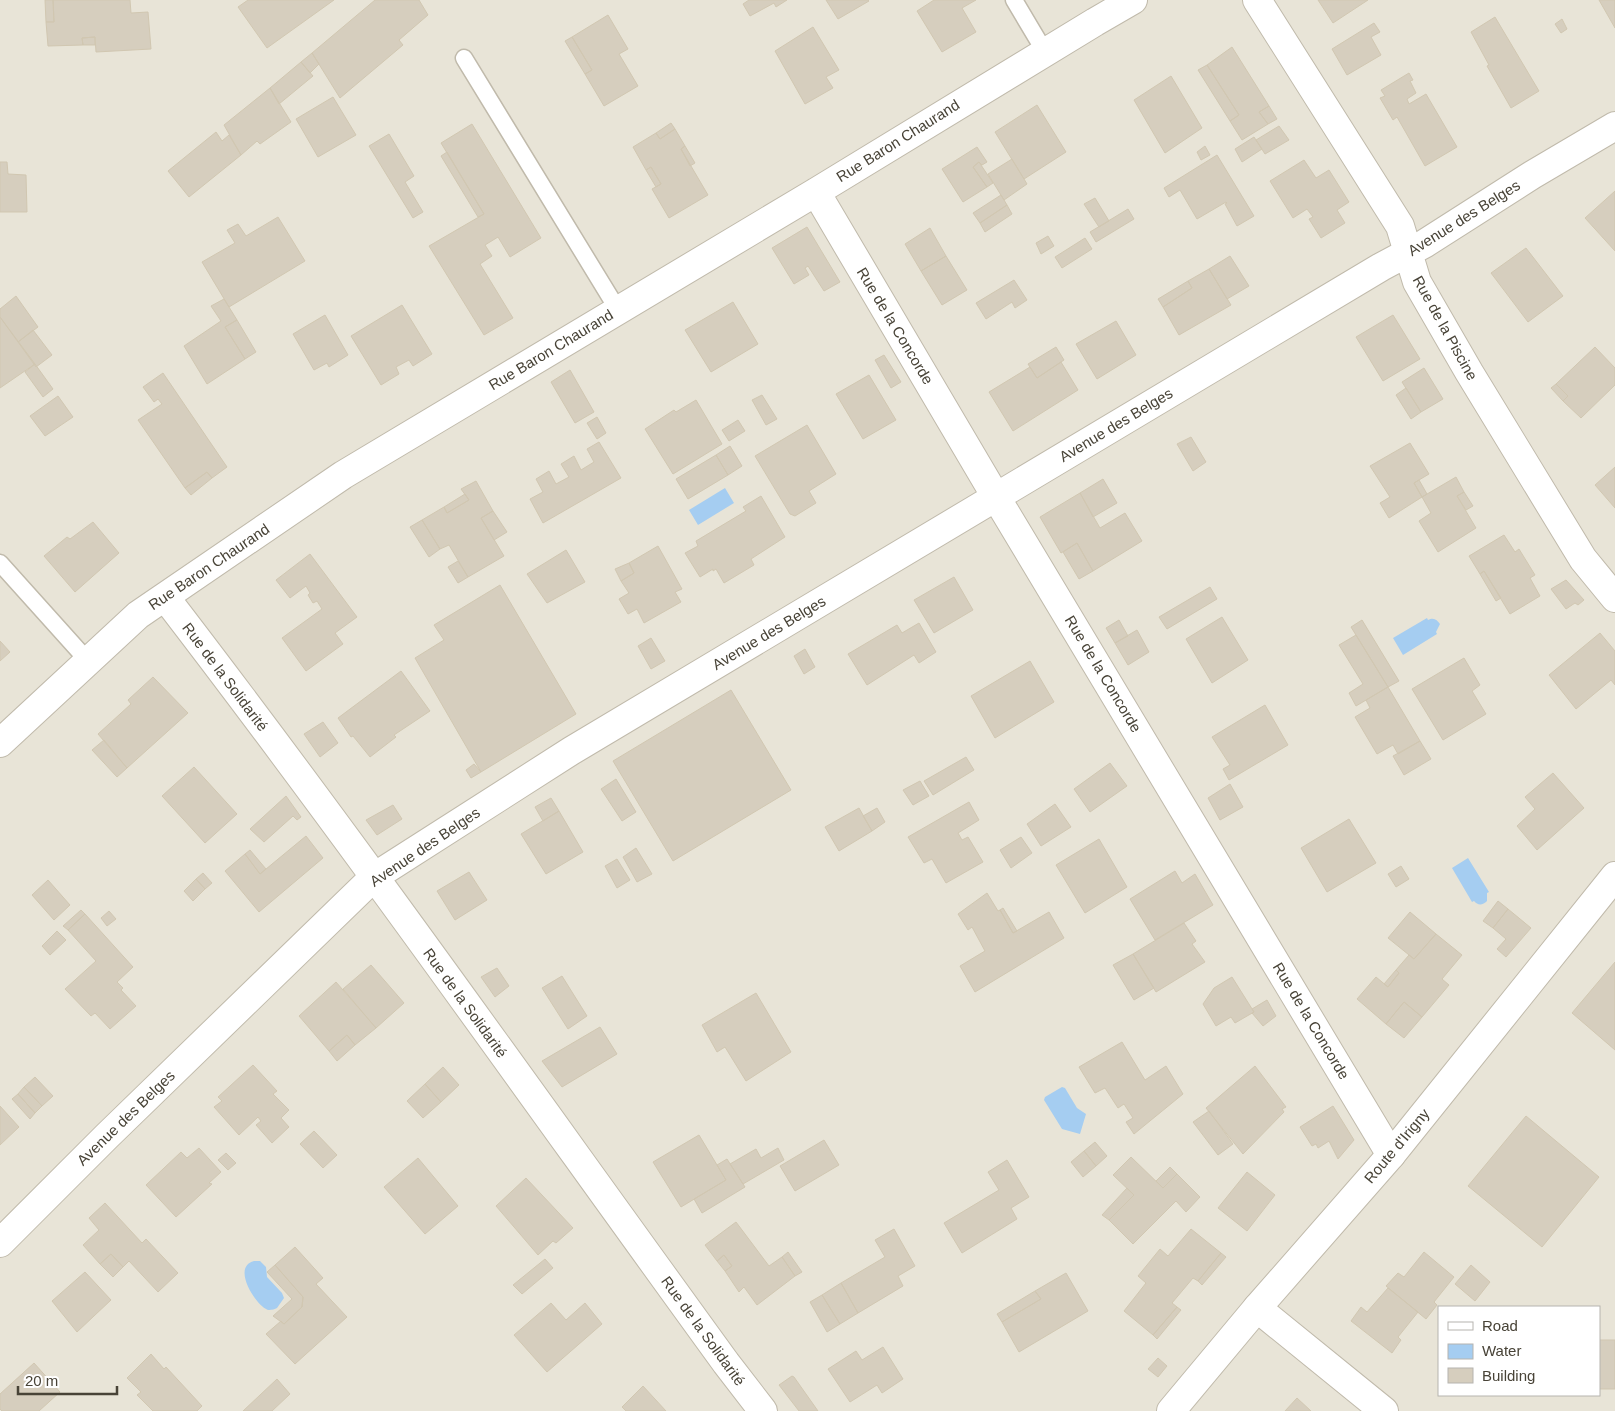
<svg xmlns="http://www.w3.org/2000/svg" width="1615" height="1411" font-family="Arial,sans-serif">
<style>
.residential{fill:#e8e4d7;fill-rule:evenodd}
.water{fill:#a5cdf1}
.building{fill:#d6cebe;stroke:#d1c7b1}
.lines{fill:none;stroke-linecap:round;stroke-linejoin:round}
.service-casing{stroke:#c0baab;stroke-width:19}
.minor-casing{stroke:#c0baab;stroke-width:30}
.tertiary-casing{stroke:#c0baab;stroke-width:30}
.service{stroke:#fff;stroke-width:16}
.minor{stroke:#fff;stroke-width:28}
.tertiary{stroke:#fff;stroke-width:28}
.labels{text-anchor:middle;stroke-width:5;stroke-linejoin:round;paint-order:stroke}
.street-label{font-size:15px;fill:#484337;stroke:#fff}
</style>
<rect width="100%" height="100%" fill="#f4f2e9"/>
<path class="residential" d="M0 0H1615V1411H0ZM1439 1307H1599V1395H1439Z"/>
<path class="water" d="M725 488 734 503 698 525 689 510Z
M1427 618 1428 620C1434 617 1437 620 1440 624L1436 632 1437 634 1403 655 1393 638Z
M1468 858 1489 892 1487 893V901C1483 905 1478 906 1474 901L1472 902 1452 868Z
M1062 1087 1065 1088 1077 1108 1086 1114 1080 1134 1062 1129 1044 1100 1045 1097Z
M254 1261H260L266 1267 267 1277 282 1293 284 1298 277 1308C275 1309 272 1310 269 1310 258 1309 230 1267 254 1261Z"/>
<path class="building" d="M45 0H53L54 22H46Z
M53 0H130L131 13 148 12 151 49 96 52 95 37 82 38 83 45 48 46 46 22H54Z
M248 0H334L267 48 238 7Z
M375 0H419L428 15 399 40 403 45 340 98 312 53Z
M749 0H787L776 7 774 3 750 16 743 4Z
M826 0H868L869 1 838 19Z
M934 0H976L962 8 976 32 942 52 917 11Z
M1318 0H1368L1333 23Z
M1599 0H1615V28Z
M608 15 628 49 619 54 638 86 604 106 585 74 592 70 572 37Z
M1495 17 1539 91 1511 108 1487 66 1489 65 1471 32Z
M1562 19 1567 29 1561 33 1555 24Z
M1374 23 1380 32 1371 37 1381 55 1347 75 1332 49Z
M813 27 839 70 826 77 833 88 805 104 775 51Z
M95 37V45H83L82 38Z
M572 37 592 70 585 74 565 41Z
M1232 47 1269 106 1259 112 1268 124 1242 140 1230 121 1239 115 1207 65Z
M312 53 319 64 310 73 301 62Z
M301 62 313 76 279 104 270 88Z
M1207 65 1239 115 1230 121 1198 70Z
M1409 73 1413 80 1410 81 1416 93 1407 99 1409 104 1426 94 1457 147 1425 166 1397 117 1393 120 1380 98 1385 96 1381 90Z
M1171 76 1202 128 1165 153 1134 100Z
M270 88 291 122 260 144 257 141 241 155 224 125Z
M333 97 356 135 318 157 296 119Z
M1037 105 1066 152 1024 179 995 132Z
M1269 106 1277 119 1268 124 1259 112Z
M671 123 675 129 660 139 656 133Z
M472 124 541 238 510 257 498 237 485 245 492 256 480 264 513 318 484 335 429 246 484 214 441 143Z
M1279 126 1289 140 1265 154 1256 140Z
M675 129 685 146 681 149 708 195 669 218 652 189 661 184 651 167 646 170 633 147 656 133 660 139Z
M216 132 222 141 229 135 241 155 189 197 168 171Z
M389 134 414 176 405 182 423 212 413 218 369 146Z
M1254 137 1262 149 1242 162 1235 149Z
M685 146 695 163 690 166 681 149Z
M1205 146 1210 155 1201 160 1197 152Z
M977 147 987 162 982 165 979 162 973 167 987 187 963 202 942 169Z
M447 152 484 214 478 217 441 156Z
M1217 155 1254 216 1237 226 1225 204 1227 203 1226 202 1197 219 1180 190 1169 197 1164 188Z
M1012 159 1027 184 1004 200 988 174Z
M1304 160 1316 178 1329 170 1349 202 1337 210 1345 223 1321 238 1309 219 1313 217 1307 209 1293 218 1270 181Z
M0 162H7L8 174 26 175 27 212H0Z
M979 162 993 183 987 187 973 167Z
M651 167 661 184 656 187 646 170Z
M1615 191V251L1585 218Z
M1001 195 1007 205 980 223 973 213Z
M1095 198 1109 221 1099 227 1084 204Z
M1007 205 1012 214 985 232 980 223Z
M1128 209 1134 219 1096 242 1090 232Z
M278 217 305 261 229 307 202 262 235 243 227 230 238 224 246 236Z
M807 227 840 282 824 291 808 266 805 268 809 275 794 284 772 248Z
M930 228 946 256 921 271 905 244Z
M1048 236 1054 246 1041 254 1036 243Z
M1085 238 1092 249 1062 268 1055 257Z
M1526 248 1563 296 1528 322 1491 273Z
M946 256 967 290 942 305 921 271Z
M1230 256 1249 286 1227 299 1209 269Z
M1209 269 1231 305 1179 335 1163 307 1192 288 1188 281Z
M1014 280 1027 300 1015 308 1012 302 986 319 976 303Z
M1188 281 1192 288 1163 307 1158 299Z
M16 296 38 327 18 342 0 317V309Z
M224 299 237 320 225 327 245 359 207 384 184 346 221 321 211 306Z
M733 302 758 344 711 372 685 330Z
M402 305 432 354 413 366 409 360 396 367 399 374 381 385 351 336Z
M325 315 348 355 329 367 327 363 314 370 293 334Z
M1393 315 1420 359 1383 381 1356 337Z
M0 317 35 364 0 388Z
M237 320 256 352 245 359 225 327Z
M1116 321 1136 355 1097 379 1076 344Z
M33 330 52 355 36 367 18 342Z
M1056 347 1064 360 1037 378 1028 364Z
M1595 347 1615 368V385L1581 418 1563 401 1568 396 1556 384Z
M884 355 901 382 891 388 875 360Z
M1061 362 1078 390 1013 431 989 392 1030 367 1037 378Z
M35 364 53 389 43 397 25 372Z
M1424 368 1443 399 1421 412 1402 382Z
M570 370 594 412 575 423 551 382Z
M163 373 227 467 212 478 207 472 185 488 138 420 162 404 158 399 154 402 143 387Z
M869 375 896 420 863 439 836 394Z
M1556 384 1568 396 1563 401 1551 388Z
M1406 388 1421 412 1411 419 1396 395Z
M762 395 777 419 766 425 752 400Z
M58 396 73 417 45 436 30 416Z
M696 400 722 444 673 474 645 429 674 410 676 412Z
M597 417 606 433 597 439 587 423Z
M738 420 745 431 729 441 722 430Z
M807 425 836 474 809 491 816 503 795 516 790 514 755 456Z
M1191 437 1206 462 1193 471 1177 444Z
M599 442 621 478 543 523 530 499 543 492 536 479 549 471 556 484 569 477 561 464 574 456 581 470 594 462 587 449Z
M1410 443 1429 474 1414 483 1422 497 1389 518 1380 503 1390 497 1370 466Z
M730 446 742 466 728 475 716 455Z
M716 455 728 475 688 499 676 479Z
M1615 467V508L1595 485Z
M207 472 212 478 191 495 185 488Z
M1456 477 1464 492 1457 496 1476 528 1438 552 1419 521 1431 513 1422 497Z
M1103 479 1117 503 1093 517 1080 493Z
M1419 480 1427 494 1422 497 1414 483Z
M476 481 493 511 481 518 504 556 468 577 449 545 440 549 422 520 444 507 447 513 469 500 461 489Z
M1464 492 1473 506 1466 510 1457 496Z
M1080 493 1100 528 1125 513 1142 541 1093 571 1077 543 1061 553 1040 517Z
M465 494 469 500 447 513 444 507Z
M761 496 785 537 751 559 754 565 724 583 716 569 713 571V569L700 577 685 553 698 546 696 541 746 511 743 507Z
M493 511 507 532 494 540 481 518Z
M422 520 440 549 429 557 410 527Z
M93 522 119 553 75 592 44 556 67 537 70 539Z
M1504 535 1515 552 1519 549 1535 575 1530 578 1540 596 1510 614 1484 571 1480 574 1469 556Z
M1077 543 1093 571 1079 579 1063 552Z
M658 546 682 589 675 592 681 602 644 623 637 609 628 614 619 599 629 593 621 581 634 573 629 563Z
M566 550 585 582 547 603 527 574Z
M310 554 357 617 335 633 343 644 306 671 282 638 322 609 317 601 313 603 308 595 310 593 306 586 290 598 276 580Z
M458 561 468 577 458 583 448 567Z
M629 563 634 573 621 581 615 569Z
M1484 571 1501 598 1496 601 1480 574Z
M954 577 973 610 934 633 914 600Z
M1566 580 1584 600 1578 605 1575 603 1566 609 1551 589Z
M500 585 576 714 481 772 415 658 444 640 434 625Z
M1210 587 1217 599 1167 629 1159 617Z
M1222 617 1248 660 1212 683 1186 639Z
M1119 620 1128 636 1115 643 1106 628Z
M1362 620 1399 681 1388 687 1351 627Z
M919 623 936 652 919 663 914 655 867 685 848 654 897 625 902 633Z
M1137 630 1149 652 1128 665 1115 643Z
M1600 633 1615 651V685L1611 680 1576 709 1549 675Z
M1356 635 1388 687 1356 706 1349 693 1363 684 1339 645Z
M651 638 665 661 651 669 638 646Z
M0 641 10 652 0 661Z
M805 649 815 667 804 674 794 656Z
M1464 658 1480 685 1472 691 1486 714 1443 740 1412 689Z
M1030 661 1054 702 995 738 971 696Z
M401 671 430 711 394 735 396 737 370 757 353 736 351 737 338 718Z
M153 677 188 713 127 768 98 734 131 704 128 700Z
M1388 687 1420 741 1398 754 1393 745 1377 754 1355 717 1370 708 1366 700Z
M731 690 791 790 673 861 613 761Z
M1265 705 1288 745 1229 780 1223 769 1230 765 1212 737Z
M323 722 338 743 320 757 304 734Z
M104 740 127 768 117 777 92 750Z
M1420 741 1431 759 1404 775 1393 756Z
M966 757 974 770 933 795 924 781Z
M1110 763 1127 786 1090 812 1074 789Z
M474 764 481 772 471 778 466 770Z
M194 767 237 814 205 843 162 796Z
M1553 773 1584 808 1537 850 1517 826 1535 809 1525 797Z
M616 779 636 812 622 821 601 789Z
M920 781 929 796 913 805 903 790Z
M1230 784 1243 807 1220 820 1208 798Z
M286 796 301 817 297 820 293 816 264 842 250 829Z
M551 798 559 811 543 821 535 807Z
M969 802 979 820 958 833 962 840 968 837 983 862 946 883 932 859 924 863 908 837Z
M1055 804 1071 827 1041 846 1027 824Z
M393 805 402 819 377 835 366 820Z
M859 808 872 831 839 851 825 827Z
M877 808 885 822 872 831 863 816Z
M559 811 583 852 546 874 521 834Z
M1349 819 1376 863 1327 892 1301 848Z
M306 836 323 858 259 912 225 871 245 854 260 874Z
M1021 837 1032 853 1011 868 1000 850Z
M1099 839 1127 887 1085 913 1056 865Z
M636 848 652 874 637 882 623 857Z
M250 850 266 869 260 874 245 854Z
M617 859 630 880 617 888 605 866Z
M1401 866 1409 879 1396 887 1388 874Z
M1175 871 1182 883 1195 874 1213 905 1155 940 1130 899Z
M469 872 487 900 455 920 437 891Z
M203 873 212 883 205 889 196 879Z
M196 879 205 889 193 901 184 891Z
M48 880 70 905 54 920 32 895Z
M987 893 998 911 1000 910 1013 933 1049 912 1064 938 975 992 960 966 985 951 972 927 968 930 958 914Z
M1498 901 1508 909 1493 928 1483 921Z
M1003 908 1017 931 1013 933 1000 910Z
M1508 909 1531 928 1506 957 1497 949 1506 939 1493 928Z
M81 910 85 914 68 930 63 926Z
M109 911 116 919 107 926 101 918Z
M1410 912 1436 934 1414 959 1388 938Z
M85 914 133 967 117 982 123 988 121 990 136 1006 110 1029 95 1013 91 1016 65 989 96 961 68 930Z
M1184 923 1196 941 1192 944 1205 962 1156 992 1133 954Z
M57 931 66 940 50 955 42 946Z
M1436 934 1462 955 1442 979 1449 985 1422 1017 1404 1002 1386 1024 1357 999 1376 977 1388 987 1399 973 1396 970 1409 955 1414 959Z
M1133 954 1154 988 1134 1000 1113 965Z
M1615 962V1050L1572 1013Z
M371 965 404 1003 376 1028 343 989Z
M497 968 509 986 495 997 481 977Z
M1396 970 1399 973 1388 987 1384 984Z
M562 976 587 1016 568 1029 542 988Z
M1232 977 1254 1012 1235 1023 1231 1017 1216 1026 1203 1004 1214 988Z
M336 982 376 1028 355 1045 347 1035 329 1051 299 1016Z
M756 993 791 1052 746 1081 725 1047 717 1052 702 1025Z
M1267 1000 1276 1016 1263 1026 1252 1013 1254 1012 1252 1009Z
M1404 1002 1422 1017 1404 1038 1386 1024Z
M600 1027 617 1054 562 1087 542 1061Z
M347 1035 355 1045 337 1061 329 1051Z
M1122 1042 1145 1080 1166 1066 1183 1094 1134 1134 1126 1122 1133 1118 1124 1104 1118 1108 1105 1088 1095 1093 1079 1067Z
M253 1065 277 1091 273 1094 289 1110 281 1118 289 1127 272 1143 256 1125 261 1121 258 1117 239 1135 214 1107 222 1101 218 1097Z
M1255 1066 1286 1107 1282 1109 1284 1112 1243 1154 1206 1108Z
M443 1067 459 1085 441 1102 425 1084Z
M35 1077 53 1096 42 1106 24 1087Z
M425 1084 441 1102 423 1118 407 1101Z
M24 1087 42 1106 35 1113 18 1094Z
M18 1094 35 1113 30 1119 12 1099Z
M0 1106 19 1127 0 1145Z
M1333 1106 1354 1140 1338 1159 1329 1141 1318 1148 1316 1144 1312 1146 1300 1127Z
M1209 1111 1233 1144 1218 1155 1193 1122Z
M1526 1116 1599 1177 1542 1247 1468 1186Z
M314 1131 337 1155 323 1168 300 1144Z
M699 1135 726 1180 681 1207 653 1162Z
M824 1140 839 1165 795 1191 780 1166Z
M1095 1142 1107 1156 1096 1166 1084 1151Z
M199 1148 221 1172 209 1183 212 1184 176 1217 146 1185 181 1152 187 1158Z
M778 1148 784 1160 743 1184 730 1164 756 1149 761 1158Z
M1084 1151 1096 1166 1083 1177 1071 1162Z
M226 1153 236 1163 228 1170 218 1160Z
M1131 1157 1163 1188 1177 1174 1200 1197 1186 1212 1176 1201 1133 1244 1109 1220 1134 1195 1113 1175Z
M418 1158 458 1206 425 1234 384 1187Z
M727 1159 745 1187 702 1213 694 1199 726 1180 717 1165Z
M1007 1160 1029 1197 1011 1208 1017 1219 962 1253 944 1223 999 1190 988 1172Z
M1170 1167 1177 1174 1163 1188 1156 1181Z
M1247 1172 1275 1195 1247 1231 1218 1208Z
M526 1178 573 1228 556 1243 553 1241 538 1255 496 1206Z
M1127 1188 1134 1195 1109 1220 1102 1215Z
M105 1203 142 1243 146 1239 178 1273 158 1292 129 1261 123 1267 111 1254 100 1264 83 1245 99 1230 89 1218Z
M736 1222 769 1266 782 1257 795 1276 757 1305 744 1287 739 1292 725 1271 732 1266 724 1255 717 1261 705 1245Z
M894 1229 915 1266 898 1276 903 1286 858 1313 841 1283 885 1257 875 1240Z
M1191 1229 1221 1253 1198 1281 1193 1278 1172 1303 1177 1307 1153 1335 1124 1311 1146 1283 1138 1276 1160 1249 1168 1256Z
M295 1247 323 1278 316 1284 347 1317 295 1364 266 1334 281 1321 284 1324 302 1307 303 1297 275 1265Z
M788 1252 802 1272 795 1276 782 1257Z
M1424 1252 1454 1277 1434 1302 1437 1305 1426 1319 1386 1286 1398 1273 1404 1277Z
M1221 1253 1226 1257 1202 1285 1198 1281Z
M111 1254 123 1267 113 1277 100 1264Z
M724 1255 732 1266 725 1271 717 1261Z
M545 1259 553 1268 522 1294 513 1285Z
M275 1265 303 1297 302 1307 284 1324 273 1316 292 1299 267 1272Z
M1471 1265 1490 1282 1475 1301 1455 1284Z
M85 1272 111 1300 77 1332 52 1301Z
M1066 1273 1088 1311 1019 1352 1002 1322 1041 1299 1035 1291Z
M841 1283 858 1313 840 1324 822 1295Z
M1388 1288 1418 1312 1398 1337 1401 1340 1392 1353 1351 1321 1361 1307 1367 1312Z
M1035 1291 1041 1299 1002 1322 997 1314Z
M822 1295 840 1324 827 1332 810 1302Z
M551 1303 566 1320 585 1303 602 1324 547 1372 514 1335Z
M1177 1307 1181 1310 1157 1339 1153 1335Z
M1599 1340H1615V1389H1599Z
M883 1347 903 1379 882 1393 877 1385 850 1402 828 1369 856 1351 862 1360Z
M151 1354 164 1369 166 1367 202 1406 197 1411H153L137 1395 141 1392 127 1378Z
M1158 1358 1167 1366 1158 1377 1148 1369Z
M34 1363 60 1392 39 1411H2L0 1409V1394Z
M792 1376 794 1377 818 1411H799L779 1385Z
M277 1379 290 1394 272 1411H243Z
M643 1386 666 1411H626L622 1407Z
M1297 1398 1311 1411H1285Z"/>
<g class="lines">
<g class="service-casing">
<path id="service" d="M1014 0 1045 52
M464 58 618 310
M0 563 88 661"/>
</g>
<g class="minor-casing">
<path id="minor" d="M1257 0 1400 226 1417 282 1469 372 1583 559 1615 598
M816 192 996 497 1391 1155
M165 597C358 848 540 1107 726 1363L763 1411
M0 743 138 615 343 475 816 192 1095 22 1133 0
M0 1243 107 1136 374 877 571 751 1381 267 1424 244 1532 175 1615 126
M1257 1308 1384 1411"/>
</g>
<g class="tertiary-casing">
<path id="tertiary" d="M1171 1411 1257 1308 1391 1155 1615 876"/>
</g>
<use href="#service" class="service"/>
<use href="#minor" class="minor"/>
<use href="#tertiary" class="tertiary"/>
</g>
<g class="labels">
<g class="street-label">
<text transform="translate(898 141) rotate(-32)" y="5">Rue Baron Chaurand</text>
<text transform="translate(1464 218) rotate(-32)" y="5">Avenue des Belges</text>
<text transform="translate(895 326) rotate(59)" y="5">Rue de la Concorde</text>
<text transform="translate(1445 328) rotate(61)" y="5">Rue de la Piscine</text>
<text transform="translate(551 350) rotate(-31)" y="5">Rue Baron Chaurand</text>
<text transform="translate(1116 425) rotate(-31)" y="5">Avenue des Belges</text>
<text transform="translate(209 567) rotate(-34)" y="5">Rue Baron Chaurand</text>
<text transform="translate(769 633) rotate(-31)" y="5">Avenue des Belges</text>
<text transform="translate(1103 674) rotate(59)" y="5">Rue de la Concorde</text>
<text transform="translate(225 677) rotate(53)" y="5">Rue de la Solidarité</text>
<text transform="translate(425 847) rotate(-34)" y="5">Avenue des Belges</text>
<text transform="translate(465 1003) rotate(54)" y="5">Rue de la Solidarité</text>
<text transform="translate(1311 1021) rotate(59)" y="5">Rue de la Concorde</text>
<text transform="translate(126 1118) rotate(-44)" y="5">Avenue des Belges</text>
<text transform="translate(1397 1146) rotate(-50)" y="5">Route d'Irigny</text>
<text transform="translate(703 1331) rotate(54)" y="5">Rue de la Solidarité</text>
</g>
</g>
<rect x="1438" y="1306" width="162" height="90" fill="#ffffff" stroke="#b6b4af"/>
<rect x="1448" y="1322" width="25" height="8" fill="#ffffff" stroke="#b6b4af"/>
<text x="1482" y="1331" font-size="15" fill="#484337">Road</text>
<rect x="1448" y="1344" width="25" height="15" fill="#a5cdf1" stroke="#b6b4af"/>
<text x="1482" y="1356" font-size="15" fill="#484337">Water</text>
<rect x="1448" y="1368" width="25" height="15" fill="#d6cebe" stroke="#b6b4af"/>
<text x="1482" y="1381" font-size="15" fill="#484337">Building</text>
<path d="M18 1386v8h99v-8" fill="none" stroke="#484337" stroke-width="2.5"/>
<text x="25" y="1386" font-size="15" fill="#484337" stroke="#ffffff" stroke-width="4" paint-order="stroke">20 m</text>
</svg>
